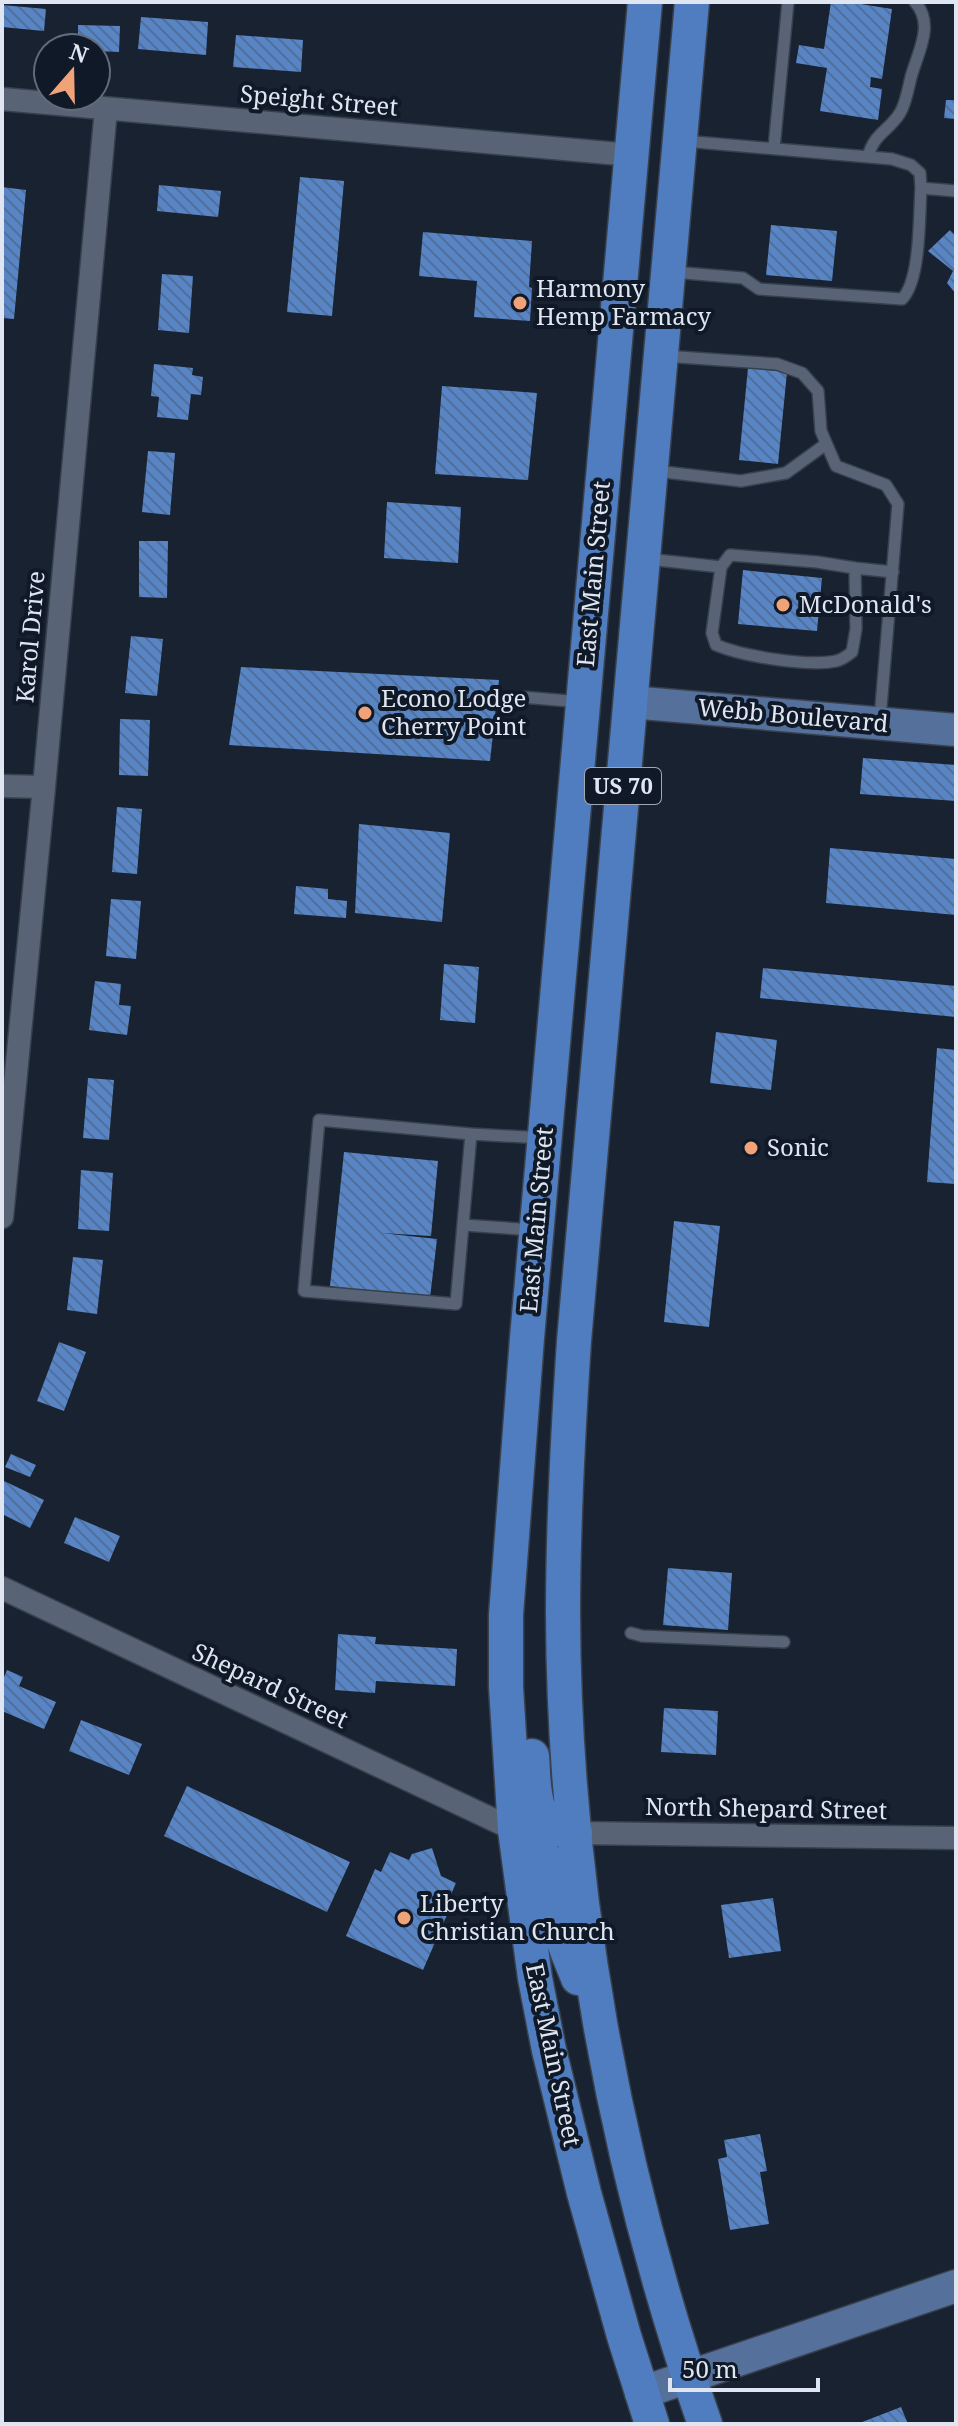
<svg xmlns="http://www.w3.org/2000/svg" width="958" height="2426" font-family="'Noto Serif',serif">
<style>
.building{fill:url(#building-back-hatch)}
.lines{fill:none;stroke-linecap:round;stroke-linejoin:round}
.lane-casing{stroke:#39404d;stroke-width:14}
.street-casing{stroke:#39404d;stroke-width:25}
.secondary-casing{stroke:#39404d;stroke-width:35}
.primary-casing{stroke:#39404d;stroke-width:37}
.lane{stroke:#586476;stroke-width:11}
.street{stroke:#586476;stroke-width:22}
.secondary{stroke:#54709b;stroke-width:32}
.primary{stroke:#4f7dbf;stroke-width:34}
.poi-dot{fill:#f0a279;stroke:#0f1927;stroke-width:3}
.labels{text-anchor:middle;stroke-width:8;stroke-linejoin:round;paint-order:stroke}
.shield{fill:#0f1927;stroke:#a1a8b4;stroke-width:2}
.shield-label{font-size:22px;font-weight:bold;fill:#dfe6f1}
.street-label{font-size:24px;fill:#dfe6f1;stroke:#0f1927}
.poi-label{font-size:24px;fill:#dfe6f1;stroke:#0f1927;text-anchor:start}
</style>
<defs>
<pattern id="building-back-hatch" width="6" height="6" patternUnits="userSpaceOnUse" patternTransform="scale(2)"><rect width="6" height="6" fill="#5985c5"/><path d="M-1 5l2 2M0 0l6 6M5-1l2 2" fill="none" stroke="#516f99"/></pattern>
</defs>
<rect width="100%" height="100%" fill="#182231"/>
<path class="building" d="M831 2H848L892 9 882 79 871 77 870 87 882 89 878 120 820 111 827 68 796 63 799 45 824 49Z
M2 5 46 9 44 31 2 27Z
M141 17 208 22 206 55 138 49Z
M78 25 120 26 119 52 96 51V48H78Z
M236 35 303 40 301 72 233 67Z
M946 100H956V119L944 118Z
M300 177 344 181 332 316 287 312Z
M159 185 221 191 218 217 157 211Z
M2 187 26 190 14 319 2 318Z
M771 225 837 231 832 281 766 275Z
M950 230 956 236V294L947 283 953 271 928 251Z
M423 232 532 241 529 287 532 288 530 321 474 317 477 281 419 276Z
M162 274 193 276 189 333 158 330Z
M154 364 193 368 192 375 203 377 201 395 191 394 188 420 157 417 159 397 151 396Z
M748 368 787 372 778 464 739 460Z
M442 386 537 393 528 480 435 474Z
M148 451 175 453 170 515 142 512Z
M387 502 461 507 458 563 384 558Z
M139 541H168L167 598 139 597Z
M743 570 822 578 817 631 738 624Z
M131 636 163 639 157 696 125 693Z
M241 667 499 680 490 761 229 745Z
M120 719 150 720 148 776 119 775Z
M863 758 956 765V801L860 794Z
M117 807 142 809 137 874 112 872Z
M359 824 450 833 442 922 355 913Z
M830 848 956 859V915L826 903Z
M296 886 328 889V899L347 901 346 918 294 914Z
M111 899 141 901 136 959 106 956Z
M444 964 479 967 475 1023 440 1020Z
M763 968 956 986V1017L760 998Z
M95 981 121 984 119 1005 131 1006 127 1035 89 1030Z
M716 1032 777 1040 771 1090 710 1083Z
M937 1048 956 1050V1184L927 1182Z
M88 1078 114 1080 109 1140 83 1138Z
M344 1152 438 1161 431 1236 381 1233 437 1239 430 1298 330 1286Z
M81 1170 113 1173 109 1231 78 1229Z
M674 1221 720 1226 709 1327 664 1322Z
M73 1257 103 1260 97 1314 67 1310Z
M59 1342 86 1352 64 1411 37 1401Z
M11 1454 36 1465 30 1477 5 1467Z
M2 1480 44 1500 30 1528 2 1514Z
M75 1517 120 1536 109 1562 64 1543Z
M668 1568 732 1573 728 1630 663 1625Z
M338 1634 376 1637 375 1644 457 1649 455 1686 376 1681 375 1693 335 1690Z
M7 1670 23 1677 19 1686 56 1702 44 1729 2 1711V1682Z
M664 1708 718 1711 716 1755 661 1752Z
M81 1720 142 1744 129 1775 69 1751Z
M187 1786 350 1862 327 1912 164 1836Z
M432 1848 441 1876 456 1883 446 1906 450 1908 423 1970 346 1936 375 1869 381 1872 390 1852 409 1860 412 1854Z
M773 1898 781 1951 729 1958 721 1905Z
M760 2134 767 2171 760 2172 769 2224 730 2230 718 2159 727 2157 724 2140Z
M901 2407 908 2424H857Z"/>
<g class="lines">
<g class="lane-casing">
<path id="lane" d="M684 141 892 159 911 165 920 173 921 188
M774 148 788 2
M868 157C874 133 888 132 900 113 906 103 908 89 911 77 918 52 935 24 915 2
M673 272 743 278 759 289 902 299C921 280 919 215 921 188L956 191
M664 356 777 364 802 373 818 391 821 431 836 466 886 485 898 504 880 719
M656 471 741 481 786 473 826 444
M730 555 817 562 855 568 856 629 852 652C847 656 842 660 836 661 808 667 742 656 716 645L712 633 721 567Z
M648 559 721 567
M855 568 893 572
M522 697 581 702
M319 1120 471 1134 456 1304 304 1291Z
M471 1134 542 1138
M463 1225 534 1230
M631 1633 642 1636 784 1642"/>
</g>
<g class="street-casing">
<path id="street" d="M2 99 631 155
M2 786 44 787
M2 1217 44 787 106 109
M2 1588 515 1830
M575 1833 956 1838"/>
</g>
<g class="secondary-casing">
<path id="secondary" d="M630 702 956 730
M641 2393 956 2286"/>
</g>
<g class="primary-casing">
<path id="primary" d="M645 2 527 1338 506 1615V1687L515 1830 535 1978 549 2050 584 2193 624 2336 652 2424
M692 2 574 1341C568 1432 563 1522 563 1613 564 1887 614 2165 705 2424
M532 1756C534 1775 531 1812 550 1824 557 1829 566 1831 575 1833
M515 1830C559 1855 552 1886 561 1930 564 1947 572 1962 578 1978"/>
</g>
<use href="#lane" class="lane"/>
<use href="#street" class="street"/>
<use href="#secondary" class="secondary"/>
<use href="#primary" class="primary"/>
</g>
<g class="poi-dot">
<circle cx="520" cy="303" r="8"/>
<circle cx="783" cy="605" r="8"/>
<circle cx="365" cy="713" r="8"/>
<circle cx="751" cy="1148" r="8"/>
<circle cx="404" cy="1918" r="8"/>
</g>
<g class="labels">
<rect class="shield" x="585" y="768" width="76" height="36" rx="6"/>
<g class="shield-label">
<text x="623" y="794">US 70</text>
</g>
<g class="street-label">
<text transform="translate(319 101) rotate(5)" y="8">Speight Street</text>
<text transform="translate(594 574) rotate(-85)" y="8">East Main Street</text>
<text transform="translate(31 637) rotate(-85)" y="8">Karol Drive</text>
<text transform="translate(793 716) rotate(5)" y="8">Webb Boulevard</text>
<text transform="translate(537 1220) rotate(-85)" y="8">East Main Street</text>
<text transform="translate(270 1686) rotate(25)" y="8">Shepard Street</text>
<text transform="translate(766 1809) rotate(1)" y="8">North Shepard Street</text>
<text transform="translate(553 2055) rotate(78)" y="8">East Main Street</text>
</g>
<g class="poi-label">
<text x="536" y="297">Harmony<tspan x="536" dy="28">Hemp Farmacy</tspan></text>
<text x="799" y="613">McDonald's</text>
<text x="381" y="707">Econo Lodge<tspan x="381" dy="28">Cherry Point</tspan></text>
<text x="767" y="1156">Sonic</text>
<text x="420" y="1912">Liberty<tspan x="420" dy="28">Christian Church</tspan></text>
</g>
</g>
<rect width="958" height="2426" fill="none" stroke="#dfe6f1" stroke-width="8"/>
<g transform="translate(72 72) rotate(20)"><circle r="38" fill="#0f1927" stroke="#626b78" stroke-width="2"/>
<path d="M0-6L14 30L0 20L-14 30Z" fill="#f0a279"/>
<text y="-12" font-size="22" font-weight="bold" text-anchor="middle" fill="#dfe6f1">N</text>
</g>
<path d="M670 2378v12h148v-12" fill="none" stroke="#dfe6f1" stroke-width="4"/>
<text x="682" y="2378" font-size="24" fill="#dfe6f1" stroke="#0f1927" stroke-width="6" paint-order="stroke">50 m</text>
</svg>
